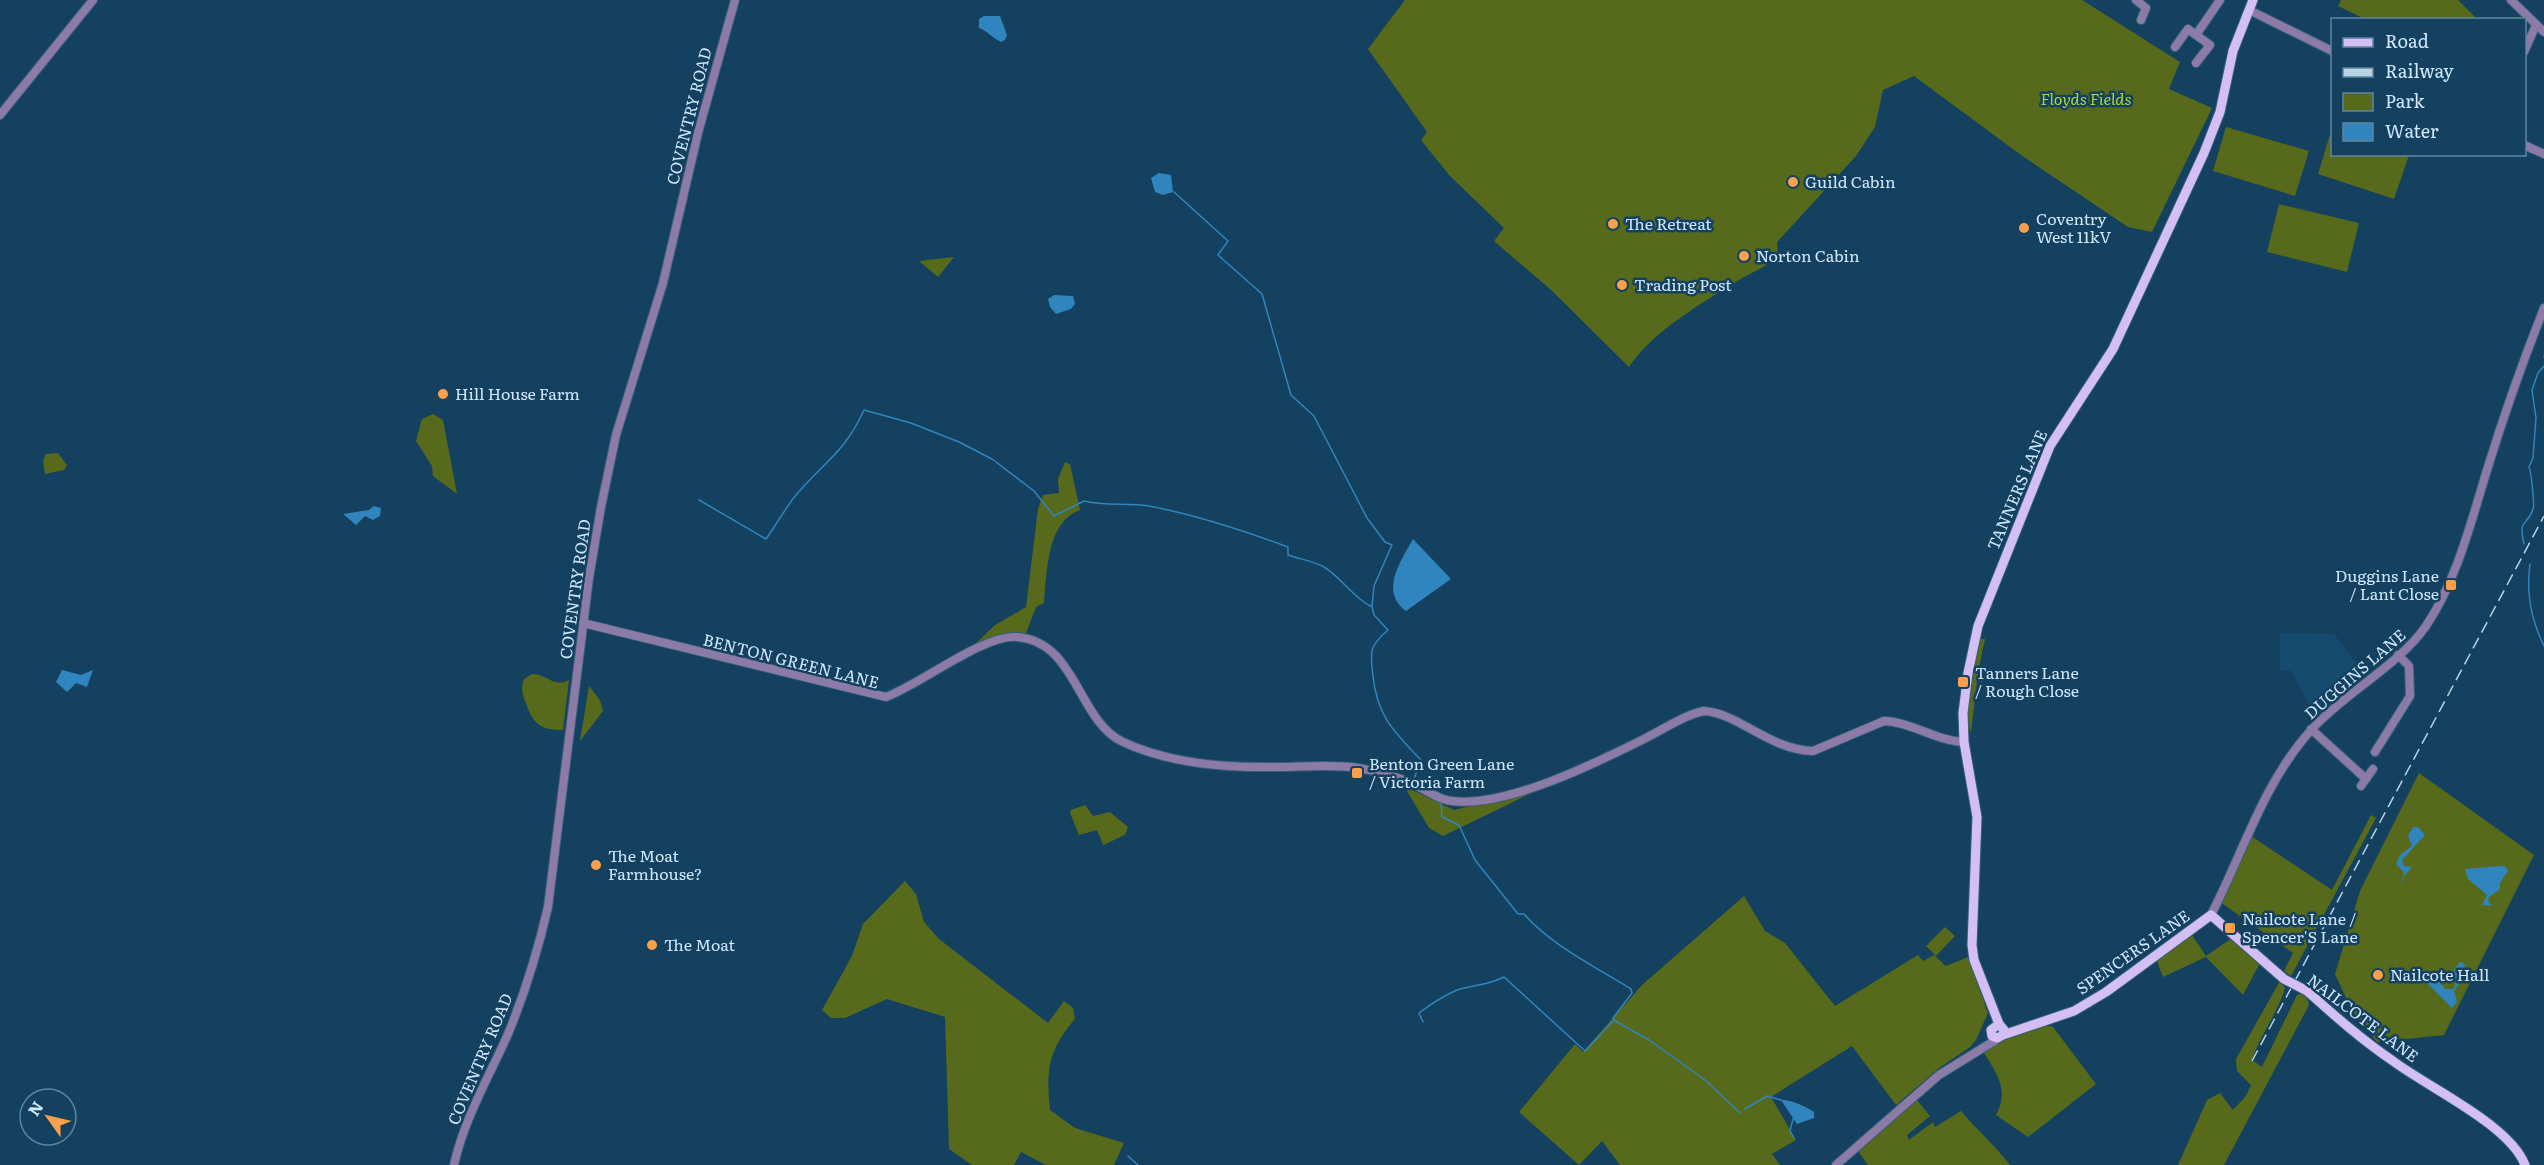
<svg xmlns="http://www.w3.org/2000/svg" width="2544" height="1165" font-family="Literata,serif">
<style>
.built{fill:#154b6f}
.green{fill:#576a1b}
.water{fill:#3085be}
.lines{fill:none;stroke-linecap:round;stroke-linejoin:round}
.stream{stroke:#3085be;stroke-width:1.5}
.minor-casing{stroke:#365f7b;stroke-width:10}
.major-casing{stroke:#365f7b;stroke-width:11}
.minor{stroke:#8b7ba6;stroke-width:8}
.major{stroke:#d3bff4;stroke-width:9}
.rail{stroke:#b8d2e6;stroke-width:1.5;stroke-dasharray:12 6;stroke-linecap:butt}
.major-bridge-casing{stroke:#365f7b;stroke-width:11;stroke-linecap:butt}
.major-bridge{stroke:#d3bff4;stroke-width:9}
.poi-dot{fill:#f8a04b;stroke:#14415f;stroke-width:2}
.labels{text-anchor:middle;stroke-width:5;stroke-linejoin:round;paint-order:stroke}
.park-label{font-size:16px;font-style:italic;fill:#b0d43a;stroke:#14415f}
.street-label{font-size:16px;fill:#d1e8fb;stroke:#14415f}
.poi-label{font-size:16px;fill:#d1e8fb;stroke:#14415f;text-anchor:start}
</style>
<rect width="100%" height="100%" fill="#14415f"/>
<path class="built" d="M2280 633 2334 634 2366 675 2322 714 2312 708 2291 671 2280 670Z"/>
<path class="green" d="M1405 0H2082L2180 62 2169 89 2212 108 2152 232 2128 227 2021 155 1914 76 1883 90 1875 127 1856 156 1777 242 1778 256C1767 267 1752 272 1739 280 1701 304 1654 330 1629 367L1550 289 1494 241 1504 228 1449 175 1421 140 1427 132 1368 49Z
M2341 0H2458L2477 19H2365L2338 6Z
M2226 127 2309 151 2295 196 2213 171Z
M2332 128V154L2409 155 2394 199 2318 174Z
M2279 204 2359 223 2347 272 2267 252Z
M954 257 938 277 919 261Z
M433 414 443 420 457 494 433 476 432 466 416 441 422 419Z
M58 453 67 465 64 470 45 474 43 461 46 454Z
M1065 462 1070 464 1080 510C1046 522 1047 574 1044 603L1036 607 1026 633 1000 635 969 650 995 625 1026 607 1038 509 1043 495 1059 493 1058 479Z
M1980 639H1985L1978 672 1971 733C1960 706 1974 666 1980 639Z
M532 674C548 674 552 688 569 680L563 730C542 730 534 725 527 706 523 696 520 690 524 679Z
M589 686 600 700 603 711 580 741Z
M2419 773 2534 855 2444 1035 2377 1042 2352 1011 2335 974 2360 891Z
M1404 786 1454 810 1538 790 1443 836 1429 828Z
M1085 805 1093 816 1110 812 1128 827 1125 835 1103 845 1097 830 1079 835 1070 813 1071 810Z
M2371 815 2376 818 2291 976 2284 971 2293 953 2220 902 2251 836 2332 890Z
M905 881 916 894 924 922 939 939 1048 1023 1064 1001 1073 1008 1075 1019C1048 1050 1046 1071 1050 1110L1075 1128 1124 1143 1114 1165H1046L1021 1152 1014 1165H972L949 1149 945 1017 887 999 845 1018H831L822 1010 852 956 863 924Z
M1744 896 1765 931 1785 943 1835 1006 1918 955 1923 961 1934 955 1946 966 1968 957 1988 1013 1976 1040 1970 1047 1939 1068 1896 1105 1852 1046 1771 1097 1796 1140 1772 1154 1780 1165H1620L1602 1141 1579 1165 1519 1112 1575 1044 1583 1052 1642 985Z
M1945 927 1955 936 1936 956 1926 946Z
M2192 935 2206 956 2232 938 2261 961 2243 995 2206 957 2163 977 2157 961Z
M2280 981 2285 988C2278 1013 2260 1035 2252 1060L2262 1067 2297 995 2301 994 2307 998 2309 1005 2224 1165H2178L2207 1100 2220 1093 2233 1110 2246 1096 2251 1085 2237 1071 2236 1059Z
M2046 1025 2053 1027 2096 1084 2028 1137 1996 1115C2010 1089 1996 1073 1983 1051L2002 1041Z
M1917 1100 1930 1116 1907 1135 1909 1140 1933 1122 1935 1127 1961 1111C1977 1130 1995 1145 2010 1165H1868L1858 1151Z"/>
<path class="water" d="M984 16H1000L1007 35 1005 40 1001 42C992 38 988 31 979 28V19Z
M1159 173 1171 175 1173 192 1163 195 1155 192 1151 178Z
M1054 295 1073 296 1075 304 1071 309 1056 314 1050 307 1048 299Z
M374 506 381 508 380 516 373 520 365 516 356 525 343 514 369 510Z
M1413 539 1451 579 1406 611C1379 591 1401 561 1413 539Z
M62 670 81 675 93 670 87 687 76 683 67 692 56 682Z
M2413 827H2418L2425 835 2402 860 2404 866 2412 867 2404 876 2400 890 2404 872 2396 864 2401 854 2412 846 2408 836Z
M2500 866H2505L2508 871 2500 883V889L2489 897 2488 901 2492 906 2482 905 2487 895 2468 879 2465 869Z
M2460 962 2465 964 2461 981 2454 991 2457 1002 2452 1008 2426 982 2428 978 2435 977 2445 989H2454L2456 978 2454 970Z
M1781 1100C1789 1099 1808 1107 1814 1112V1118L1797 1124Z"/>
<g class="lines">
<path class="stream" d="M1174 192 1228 241 1218 255 1262 294 1291 395 1314 416 1367 518 1385 542 1392 545 1374 586 1372 606
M2544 356V357
M699 500 766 539C775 526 783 513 792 500 819 465 844 455 864 410L911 423 959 442 992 459 1034 491 1054 516 1084 501C1104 506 1127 503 1149 506 1197 515 1242 530 1288 547V555C1299 559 1314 561 1324 567 1342 578 1353 598 1372 607L1374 615 1388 630C1369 646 1370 652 1373 676 1377 716 1394 732 1421 760L1414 779
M2524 544C2518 516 2527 528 2533 509 2535 506 2531 471 2529 467L2533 458 2536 418 2532 390 2538 373 2544 366
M2530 564C2526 594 2531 619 2544 646
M1413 788 1441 803 1442 817 1459 825 1475 860 1518 914H1524C1551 945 1596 967 1631 989L1632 993 1613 1018 1615 1021 1649 1040 1705 1080 1740 1113
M1423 1022 1419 1013C1431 1004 1443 996 1457 990 1473 985 1489 985 1504 977L1585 1051 1613 1021
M1745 1109 1767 1096 1781 1100
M1793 1119 1790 1131 1794 1138
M1128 1156 1138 1165"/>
<g class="minor-casing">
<path id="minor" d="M2136 0 2146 8 2141 20
M2511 0 2544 32
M2249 10 2332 51
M2175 47 2188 29 2196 35
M2524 52 2536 25
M2196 63 2210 45 2196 35 2220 0
M0 115 93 0
M2524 145 2544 154
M583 623 886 697C921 684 984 634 1017 637 1077 642 1077 720 1123 742 1170 764 1225 768 1276 767 1303 767 1331 764 1358 768 1379 771 1400 777 1419 787 1430 792 1439 800 1452 801 1506 808 1598 762 1646 738 1664 729 1684 715 1704 711 1738 713 1770 750 1813 751L1884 721C1912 722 1936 741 1964 742
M2311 729 2366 779
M2375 752 2410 696 2409 666 2398 655
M2361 786 2373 769
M2211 915C2244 851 2263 783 2312 729 2345 693 2400 664 2426 626 2457 580 2471 522 2487 470 2504 415 2523 361 2544 308
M454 1165C464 1119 489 1077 508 1034 525 993 538 950 548 907L589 578 601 507 616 435 663 283 698 133 735 0
M1836 1165 1939 1075 1999 1038"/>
</g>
<g class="major-casing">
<path id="major" d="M2307 991C2335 1016 2362 1040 2393 1061 2429 1088 2510 1125 2525 1165
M1999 1024 1991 1030 1992 1036 1997 1038 2003 1035 2004 1030 1999 1024 1974 960 1972 945 1977 817 1964 742 1963 713 1968 673 1978 626 2050 446 2113 349 2204 153 2220 112 2233 51 2253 0
M2003 1035 2074 1011 2106 992 2211 915 2284 979"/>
</g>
<use href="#minor" class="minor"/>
<use href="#major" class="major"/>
<path class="rail" d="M2252 1061 2544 516"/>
<g class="major-bridge-casing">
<path id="major-bridge" d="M2284 979 2307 991"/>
</g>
<use href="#major-bridge" class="major-bridge"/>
</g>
<g class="poi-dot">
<circle cx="1793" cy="182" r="6"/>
<circle cx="1613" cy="224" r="6"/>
<circle cx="2024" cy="228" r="6"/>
<circle cx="1744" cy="256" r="6"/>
<circle cx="1622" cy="285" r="6"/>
<circle cx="443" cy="394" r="6"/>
<rect x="2445" y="579" width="12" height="12" rx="3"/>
<rect x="1957" y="676" width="12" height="12" rx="3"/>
<rect x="1351" y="767" width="12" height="12" rx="3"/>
<circle cx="596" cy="865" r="6"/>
<rect x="2224" y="922" width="12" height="12" rx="3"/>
<circle cx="652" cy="945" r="6"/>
<circle cx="2378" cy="975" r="6"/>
</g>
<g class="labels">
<g class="park-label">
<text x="2086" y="105">Floyds Fields</text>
</g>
<g class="street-label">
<text transform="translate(689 116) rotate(-76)" y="6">COVENTRY ROAD</text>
<text transform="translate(2017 490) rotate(-67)" y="6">TANNERS LANE</text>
<text transform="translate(575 589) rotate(-82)" y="6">COVENTRY ROAD</text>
<text transform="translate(791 661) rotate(14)" y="6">BENTON GREEN LANE</text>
<text transform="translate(2355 674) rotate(-41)" y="6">DUGGINS LANE</text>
<text transform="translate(2133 952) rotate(-35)" y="6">SPENCERS LANE</text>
<text transform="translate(2363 1018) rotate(37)" y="6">NAILCOTE LANE</text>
<text transform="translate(480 1059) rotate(-67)" y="6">COVENTRY ROAD</text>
</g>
<g class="poi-label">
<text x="1805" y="188">Guild Cabin</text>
<text x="2036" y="225">Coventry<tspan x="2036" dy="18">West 11kV</tspan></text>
<text x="1625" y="230">The Retreat</text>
<text x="1756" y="262">Norton Cabin</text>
<text x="1634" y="291">Trading Post</text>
<text x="455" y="400">Hill House Farm</text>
<text x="2439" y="582" text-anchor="end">Duggins Lane<tspan x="2439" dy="18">/ Lant Close</tspan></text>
<text x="1975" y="679">Tanners Lane<tspan x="1975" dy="18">/ Rough Close</tspan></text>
<text x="1369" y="770">Benton Green Lane<tspan x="1369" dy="18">/ Victoria Farm</tspan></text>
<text x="608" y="862">The Moat<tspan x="608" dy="18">Farmhouse?</tspan></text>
<text x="2242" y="925">Nailcote Lane /<tspan x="2242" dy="18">Spencer'S Lane</tspan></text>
<text x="664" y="951">The Moat</text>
<text x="2390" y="981">Nailcote Hall</text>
</g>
</g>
<rect x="2331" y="18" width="195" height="138" fill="#14415f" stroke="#60849d" stroke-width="1.5"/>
<rect x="2343" y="38" width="30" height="9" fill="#d3bff4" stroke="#60849d" stroke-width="1.5"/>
<text x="2385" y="48" font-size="18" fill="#d1e8fb">Road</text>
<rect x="2343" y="68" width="30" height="9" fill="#b8d2e6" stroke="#60849d" stroke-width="1.5"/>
<text x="2385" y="78" font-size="18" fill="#d1e8fb">Railway</text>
<rect x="2343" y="93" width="30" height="18" fill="#576a1b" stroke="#60849d" stroke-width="1.5"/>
<text x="2385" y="108" font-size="18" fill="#d1e8fb">Park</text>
<rect x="2343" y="123" width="30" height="18" fill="#3085be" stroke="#60849d" stroke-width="1.5"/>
<text x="2385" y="138" font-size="18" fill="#d1e8fb">Water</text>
<g transform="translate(48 1117) rotate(304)"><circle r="28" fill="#14415f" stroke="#60849d" stroke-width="1.5"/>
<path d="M0-4.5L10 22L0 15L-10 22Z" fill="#f8a04b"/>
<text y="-9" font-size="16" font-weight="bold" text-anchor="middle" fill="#d1e8fb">N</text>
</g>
</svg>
